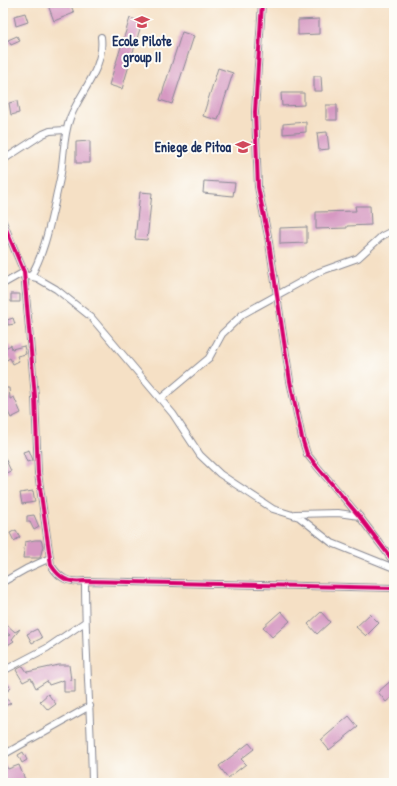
<svg xmlns="http://www.w3.org/2000/svg" width="397" height="786" font-family="'Patrick Hand',sans-serif">
<style>
.building{fill:#d699c2}
.lines{fill:none;stroke-linecap:round;stroke-linejoin:round}
.street-casing{stroke:#888892;stroke-width:8}
.street{stroke:#fff;stroke-width:6}
.cycleway-casing{stroke:#fdfcf7;stroke-width:6}
.cycleway{stroke:#d6006c;stroke-width:4}
.labels{text-anchor:middle;stroke-width:4;stroke-linejoin:round;paint-order:stroke}
.poi-label{font-size:14px;font-weight:bold;fill:#1b2f5e;stroke:#fdfcf7}
</style>
<rect width="100%" height="100%" fill="#fdfcf7"/>
<filter id="ink" filterUnits="userSpaceOnUse"><feTurbulence type="fractalNoise" baseFrequency=".025" numOctaves="2"/><feDisplacementMap in="SourceGraphic" scale="8" xChannelSelector="R" yChannelSelector="G"/><feConvolveMatrix kernelMatrix="1 2 1 2 8 2 1 2 1" color-interpolation-filters="sRGB"/></filter>
<filter id="wash" filterUnits="userSpaceOnUse"><feTurbulence type="fractalNoise" baseFrequency=".012" numOctaves="4" result="noise"/><feDisplacementMap in="SourceGraphic" scale="16" xChannelSelector="R" yChannelSelector="G"/><feGaussianBlur stdDeviation="0.9" result="paint"/><feColorMatrix in="noise" values="0 0 0 0 0 0 0 0 0 0 0 0 0 0 0 0 0 1.4 0 .05"/><feComposite in="paint" operator="in"/></filter>
<g filter="url(#wash)">
<rect width="100%" height="100%" fill="#f5e0c5"/>
<g id="blocks">
<path class="building" d="M52 3H70L74 13 54 21 48 5Z
M25 13 28 22 16 26 14 16Z
M130 18 142 22 122 89 109 85Z
M319 19V34L298 35V20Z
M182 32 194 36 172 104 160 100Z
M17 36 20 41 11 45 8 40Z
M218 68 233 73 218 120 203 116Z
M314 76H321L322 91H314Z
M281 93H304V105L282 106Z
M17 101 19 113 11 115 9 103Z
M326 105H337V120H326Z
M306 122V132L283 134V124Z
M327 132 329 149 319 150 317 133Z
M90 141V163H76V142Z
M204 181 235 183 233 196 203 193Z
M140 192 152 193 147 240 135 239Z
M355 206H370L371 225 347 226V228L316 229V212L356 211Z
M307 227V243L280 244V228Z
M11 294H20V302H11Z
M13 318 15 324 8 325 7 320Z
M11 345 12 349 24 346 26 354 17 356 19 361 13 364 10 358 3 362V349Z
M3 388H9L10 399 14 397 21 413 11 418 8 412 3 415Z
M29 450 33 460 27 462 23 452Z
M3 454 11 471 3 474Z
M33 491 35 502 22 504 20 493Z
M34 515 39 527 34 530 30 522H27V516Z
M16 530 20 537 14 541 10 533Z
M35 540H41L43 546 40 558H23L25 542Z
M281 611 290 621 272 637 263 627Z
M321 612 330 622 317 634 308 624Z
M370 614 379 623 366 636 356 627Z
M6 624 15 632 20 629 12 639 14 641 6 646 3 638 10 635 3 630Z
M37 629 42 638 32 643 27 634Z
M59 665H69L71 680 75 679V692H64V680L49 685 47 681 36 688 31 678 23 682 16 670 23 666 27 672Z
M394 678V695L386 702 378 692Z
M3 679 11 688 3 695Z
M48 694 56 704 48 710 40 701Z
M3 696 11 703 3 707Z
M349 716 358 727 329 750 321 740Z
M249 743 254 749 241 759 246 764 228 778 219 766Z
M23 752 27 760 22 763 18 755Z
M3 762 8 769 19 765 26 782 6 783 3 778Z"/>
</g>
</g>
<g filter="url(#ink)">
<use href="#blocks" fill-opacity="0" stroke="#888892" stroke-width="1"/>
<g class="lines">
<g class="street-casing">
<path id="street" d="M262 3 255 112 258 187 268 236 290 381 302 438 307 454 315 464 359 516 394 562
M3 160 43 134 50 131 65 130
M3 222 24 272 35 397 38 473 51 565C60 579 68 583 85 581L394 588
M24 275 37 278 56 289 91 317 173 414 200 455 220 474 273 509 299 517 332 543 394 568
M31 276C44 253 49 228 55 202 57 190 61 178 62 166 64 150 64 134 70 118 80 92 105 68 101 37
M3 284 24 272
M160 399 209 358 222 334 243 314 319 272 358 258 382 236 394 230
M295 514 338 513 359 516
M85 581C85 648 91 716 92 783
M3 582 26 569 50 558
M3 671 47 648 85 622
M3 755 90 706"/>
</g>
<use href="#street" class="street"/>
<g class="cycleway-casing">
<path id="cycleway" d="M262 3 255 112 258 187 268 236 290 381 302 438 307 454 315 464 359 516 394 562
M3 222 24 272 35 397 38 473 51 565C60 579 68 583 85 581L394 588"/>
</g>
<use href="#cycleway" class="cycleway"/>
</g>
</g>
<defs>
<g id="school-bare" transform="scale(1.2)"><path d="M0-5L7-2L0 1L-7-2ZM-4 1L0 2.5L4 1V4Q0 6-4 4Z" fill="#d1495b" stroke="#fdfcf7" stroke-width="2.5" paint-order="stroke"/></g>
</defs>
<g fill-rule="evenodd">
<use href="#school-bare" x="142" y="22"/>
<use href="#school-bare" x="243" y="147"/>
</g>
<g class="labels">
<g class="poi-label">
<text x="142" y="46">Ecole Pilote<tspan x="142" dy="16">group II</tspan></text>
<text x="231" y="152" text-anchor="end">Eniege de Pitoa</text>
</g>
</g>
<rect width="397" height="786" fill="none" stroke="#fdfcf7" stroke-width="16"/>
</svg>
